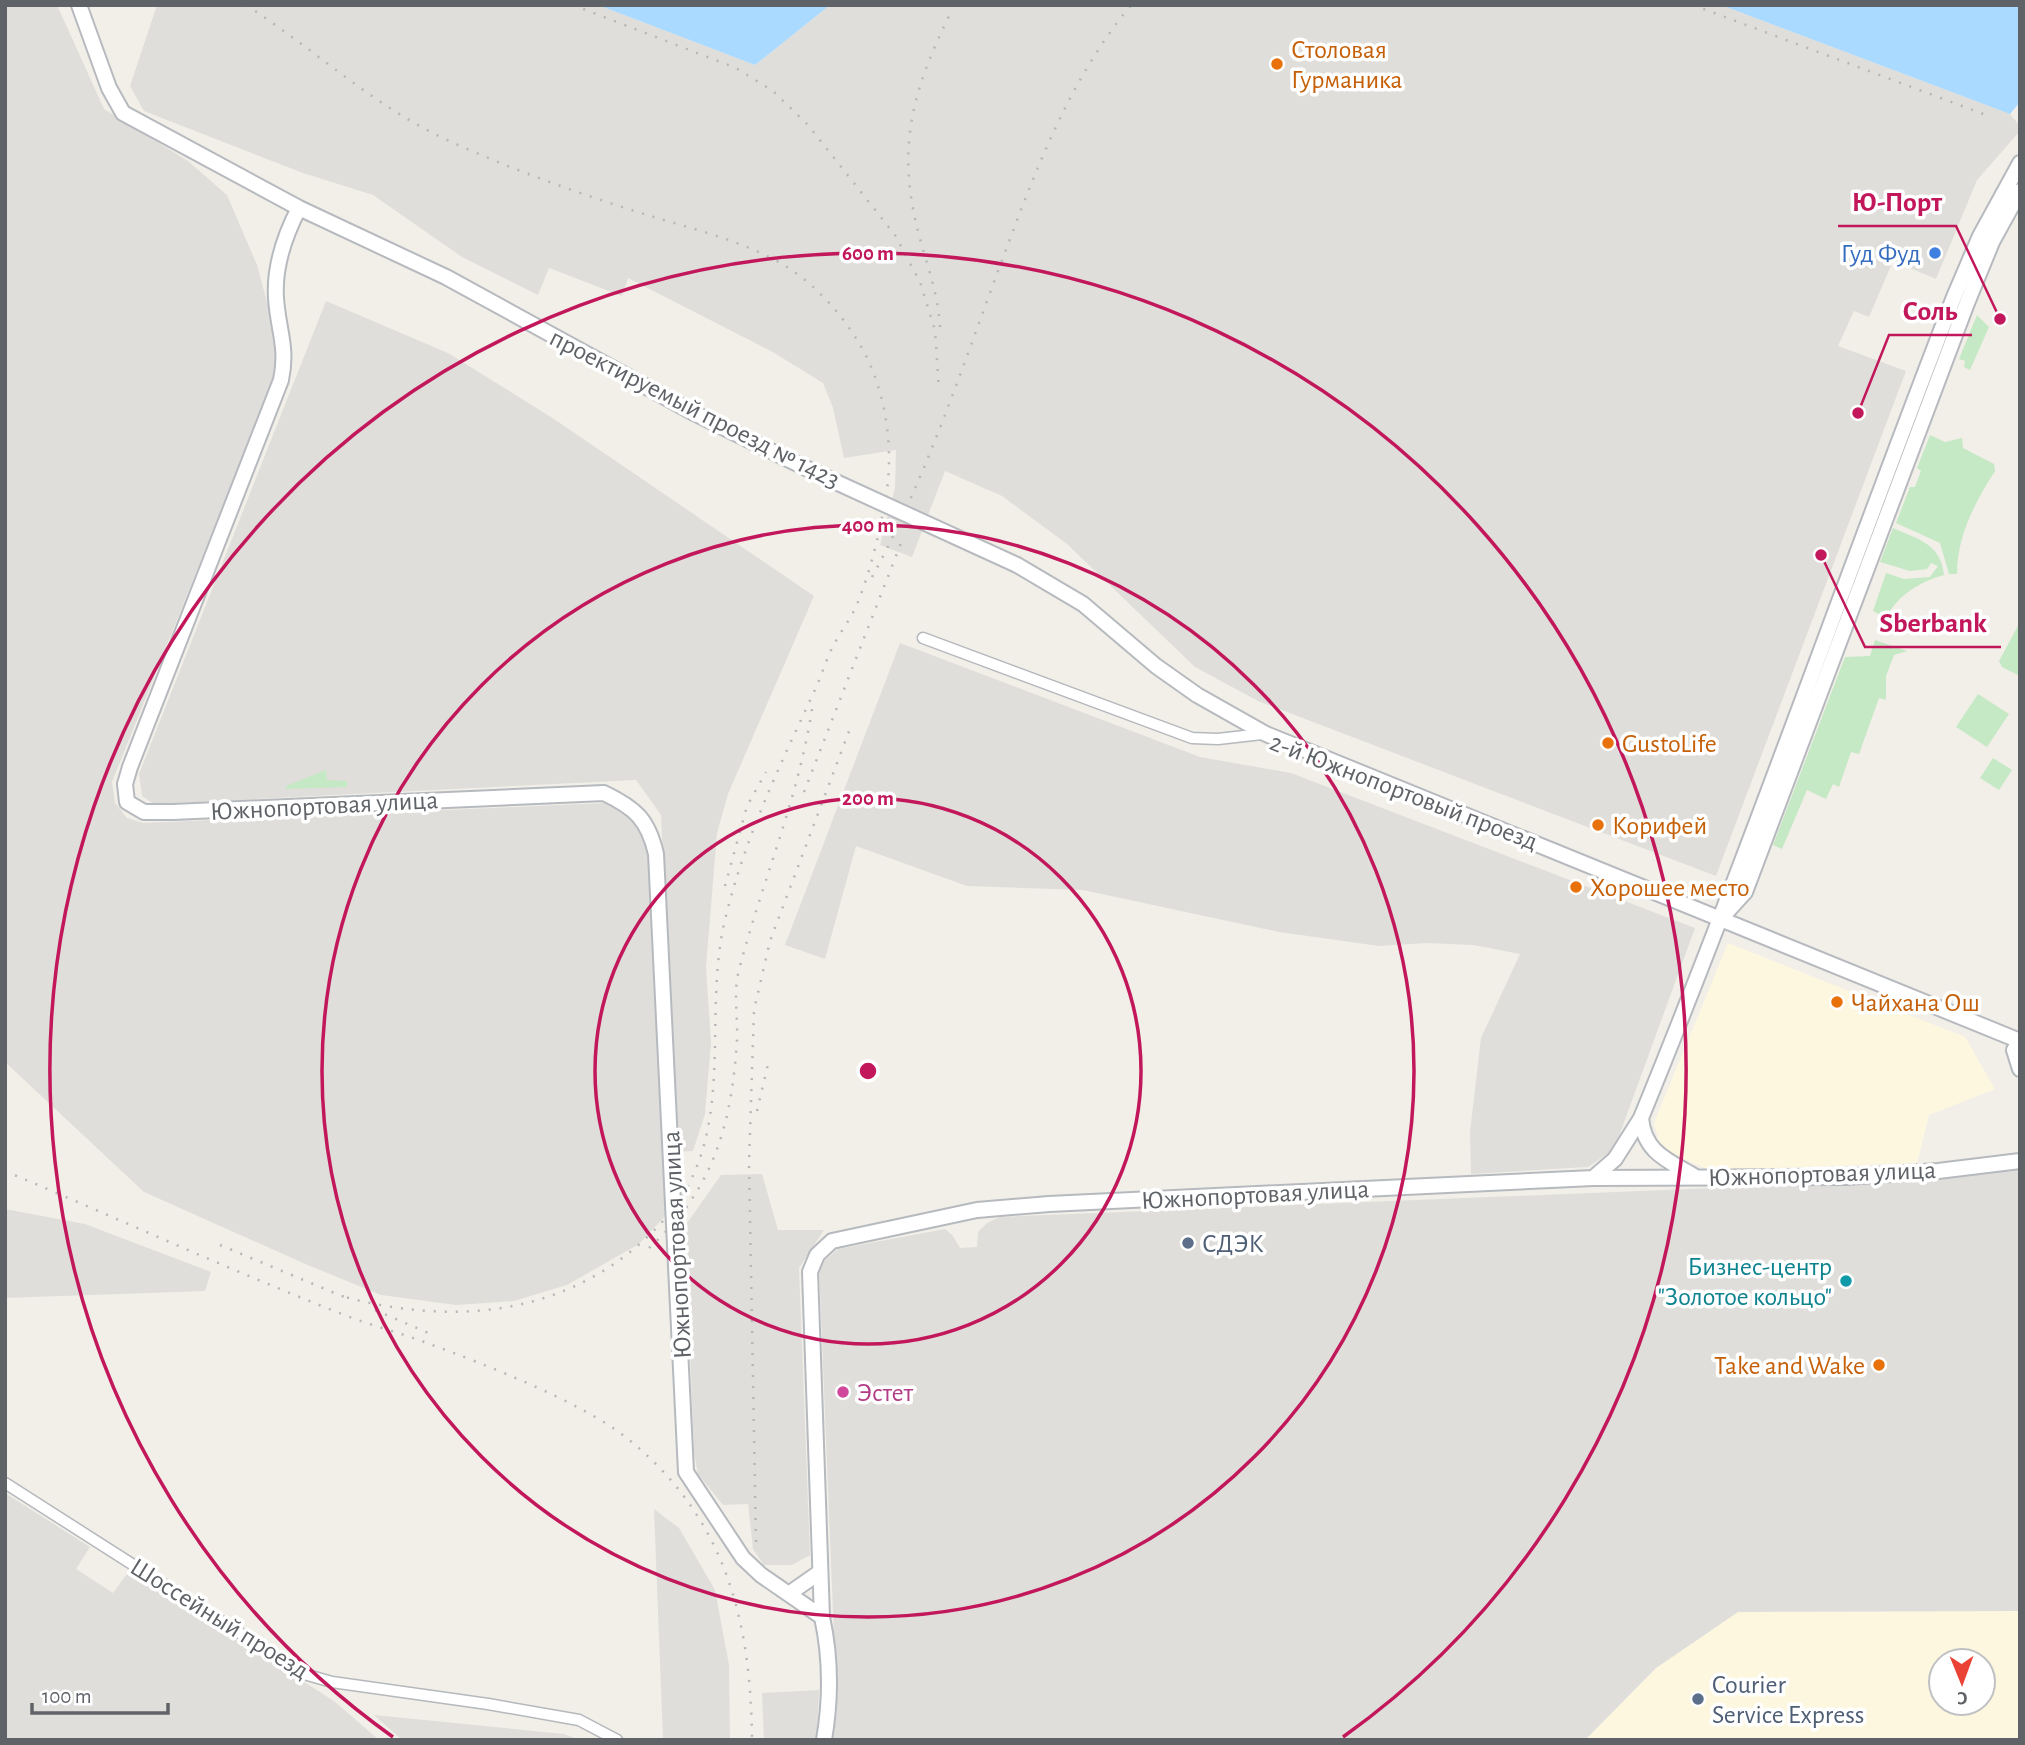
<svg xmlns="http://www.w3.org/2000/svg" width="2025" height="1745" font-family="'Alegreya Sans',sans-serif">
<style>
.commercial{fill:#fef7e0;fill-rule:evenodd}
.industrial{fill:#e0deda}
.green{fill:#c5e8c5}
.water{fill:#aadaff}
.lines{fill:none;stroke-linecap:round;stroke-linejoin:round}
.street-casing{stroke:#b5b8bc;stroke-width:13}
.secondary-casing{stroke:#b6babf;stroke-width:18}
.street{stroke:#fff;stroke-width:10}
.secondary{stroke:#fff;stroke-width:14}
.rail{stroke:#b6b7b8;stroke-width:2.5;stroke-dasharray:2 9;stroke-linecap:butt}
.secondary-bridge-casing{stroke:#b6babf;stroke-width:18;stroke-linecap:butt}
.secondary-bridge{stroke:#fff;stroke-width:14}
.ring{fill:none;stroke:#c2185b;stroke-width:3.5}
.food-dot{fill:#e8710a;stroke:#fff;stroke-width:2.5}
.shop-dot{fill:#3f7fe0;stroke:#fff;stroke-width:2.5}
.service-dot{fill:#5c6f8a;stroke:#fff;stroke-width:2.5}
.culture-dot{fill:#0f9aa8;stroke:#fff;stroke-width:2.5}
.hotel-dot{fill:#d1479c;stroke:#fff;stroke-width:2.5}
.labels{text-anchor:middle;stroke-width:7;stroke-linejoin:round;paint-order:stroke}
.food-label{font-size:26px;fill:#c56008;stroke:#fff;text-anchor:start}
.shop-label{font-size:26px;fill:#366cbe;stroke:#fff;text-anchor:end}
.street-label{font-size:26px;fill:#5f6368;stroke:#fff}
.service-label{font-size:26px;fill:#4e5e75;stroke:#fff;text-anchor:start}
.culture-label{font-size:26px;fill:#0d838f;stroke:#fff;text-anchor:end}
.hotel-label{font-size:26px;fill:#b23c85;stroke:#fff;text-anchor:start}
.centre{fill:#c2185b;stroke:#fff;stroke-width:3.5}
.ring-label{font-size:21px;text-anchor:middle;font-weight:bold;fill:#c2185b;stroke:#fff;stroke-width:7;stroke-linejoin:round;paint-order:stroke}
.leader{fill:none;stroke:#c2185b;stroke-width:2.5}
.callout-dot{fill:#c2185b;stroke:#fff;stroke-width:2.5}
.callout-label{font-size:28px;text-anchor:middle;font-weight:bold;fill:#c2185b;stroke:#fff;stroke-width:7;stroke-linejoin:round;paint-order:stroke}
</style>
<rect width="100%" height="100%" fill="#f1efe8"/>
<path class="commercial" d="M1728 943 1965 1037 1995 1089 1929 1115 1917 1163 1710 1170 1661 1150 1654 1123Z
M2020 1611V1740H1585L1656 1668 1738 1612ZM1941 1661H1983V1703H1941Z"/>
<path class="industrial" d="M5 5H57L104 109 188 161 227 195 257 265 282 358 112 782 115 803 127 818 143 823 606 803 637 823 649 853 669 1212 639 1244 567 1285 514 1301 456 1305 381 1295 310 1266 144 1192 5 1062Z
M157 5H598L755 65 830 5H1721L2010 114 2020 126V131L1977 180 1936 279 1893 261 1869 317 1854 311 1838 346 1906 371 1716 876 1258 701 1195 667 1067 544 1002 496 945 471 912 557 880 545 895 488 896 450 844 458 833 408 823 383 771 351 628 278 622 296 549 268 538 295 462 257 373 195 303 173 144 111 130 86Z
M326 301 448 353 554 419 814 596 728 794 717 833 706 967 711 1043 705 1114 693 1151 677 1152 661 815 636 780 154 804 142 796 139 774Z
M900 643 1200 757 1291 773 1695 928 1619 1136 1610 1152 1588 1167 1471 1174 1470 1132 1481 1038 1520 954 1473 945 1426 943 1379 946 1279 932 1083 890 967 886 856 846 825 959 785 945Z
M2020 1168V1611L1738 1612 1656 1668 1585 1740H833L837 1711 819 1266 838 1249 945 1229 953 1236 960 1248 977 1247 978 1232 987 1223 1000 1217 1834 1183Z
M762 1174 778 1230H824L799 1268 810 1555 792 1565H764L753 1549 748 1504 723 1505 698 1474 694 1453 685 1226 721 1175Z
M5 1209 85 1224 211 1272 205 1291 5 1298Z
M5 1493 90 1547 76 1569 113 1593 129 1571 334 1701 379 1740H5Z
M654 1509 679 1528 715 1590 729 1665 730 1740H663Z
M819 1690 817 1740H764L762 1693Z
M374 1715 564 1734 580 1740H402Z"/>
<path class="green" d="M1977 315 1989 327 1970 370 1964 367 1965 361 1959 359Z
M1930 435 1945 442 1962 438 1963 448 1994 464 1995 471C1975 502 1957 536 1957 574H1949L1940 543 1896 523 1910 487H1915L1921 471 1917 468Z
M1893 528C1918 539 1941 544 1944 575 1922 581 1898 594 1886 618L1873 611 1886 573 1904 579 1930 577 1938 566 1931 563 1927 569 1910 571 1880 562Z
M2020 622V676L2002 667 1999 661Z
M1875 640 1907 651 1894 655 1886 676V700L1879 698 1859 754 1851 752 1839 787 1833 784 1826 799 1807 790 1782 849 1773 845 1845 657 1870 656Z
M1978 694 2009 714 1987 747 1956 727Z
M1993 758 2012 770 1999 790 1980 778Z
M326 770 327 780 347 781V787L286 789V786Z"/>
<path class="water" d="M598 5H830L755 65Z
M1721 5H2020V102L2010 114Z"/>
<g class="lines">
<g class="street-casing">
<path id="street" d="M923 638 1192 738 1218 739 1262 734
M5 1483 304 1674 332 1682 488 1704 579 1720 617 1740"/>
</g>
<g class="secondary-casing">
<path id="secondary" d="M79 5 109 88 123 113 299 208 446 277 696 414 814 472
M299 208C285 235 274 267 276 298 278 330 288 347 281 380L130 767 125 784 127 802 144 812H173L604 793C635 808 648 819 656 854L686 1472 743 1558 761 1575 822 1617
M1017 565 1083 604 1156 666 1197 695 1266 734 2020 1041
M1725 914 1745 892 1967 303 1992 242 2020 191
M2020 1040 2014 1050 2020 1069
M1694 1176C1667 1160 1644 1152 1641 1118 1752 847 1848 570 1954 297L1980 236 2020 163
M1593 1178 1615 1159 1641 1118
M790 1593 820 1572
M824 1740C831 1699 831 1658 822 1617L810 1272 817 1255 832 1241 977 1210 1049 1204 1593 1178 1846 1177 1938 1171 2020 1161"/>
</g>
<use href="#street" class="street"/>
<use href="#secondary" class="secondary"/>
<path class="rail" d="M246 5C314 49 371 104 445 139 508 168 574 192 641 213 688 228 739 239 782 264 816 284 844 316 863 350 886 392 894 449 886 496 880 531 871 569 858 602 852 617 841 631 833 646 826 660 821 677 814 692 779 767 743 842 724 924 702 1025 739 1137 663 1221 577 1315 459 1328 341 1296
M573 5 736 68 773 91 808 125 895 235 920 282 935 330 939 390
M1693 5 1986 115
M940 327C938 290 924 258 916 223 897 141 915 85 951 12
M872 577C930 471 967 352 1010 239 1041 156 1074 74 1131 5
M804 792 903 538
M725 886 747 806 766 772
M757 1111 768 1064
M5 1171C119 1219 232 1271 347 1316 373 1326 401 1333 427 1343 484 1364 582 1402 628 1439 725 1517 751 1620 752 1740
M220 1245 349 1299
M649 1248C714 1190 732 1123 737 1039 738 1016 733 992 739 970 763 878 799 798 813 703
M375 1310 433 1335
M756 1542 749 1163 754 1010 770 941 851 726"/>
<g class="secondary-bridge-casing">
<path id="secondary-bridge" d="M814 472 1017 565"/>
</g>
<use href="#secondary-bridge" class="secondary-bridge"/>
</g>
<g class="ring">
<circle cx="868" cy="1071" r="273"/>
<circle cx="868" cy="1071" r="546"/>
<path d="M393 1737A818 818 0 1 1 1343 1737"/>
</g>
<g class="food-dot">
<circle cx="1277" cy="64" r="7"/>
<circle cx="1608" cy="743" r="7"/>
<circle cx="1598" cy="825" r="7"/>
<circle cx="1576" cy="887" r="7"/>
<circle cx="1837" cy="1002" r="7"/>
<circle cx="1879" cy="1365" r="7"/>
</g>
<circle class="shop-dot" cx="1935" cy="253" r="7"/>
<g class="service-dot">
<circle cx="1188" cy="1243" r="7"/>
<circle cx="1698" cy="1699" r="7"/>
</g>
<circle class="culture-dot" cx="1846" cy="1281" r="7"/>
<circle class="hotel-dot" cx="843" cy="1392" r="7"/>
<g class="labels">
<g class="food-label">
<text x="1291" y="58">Столовая<tspan x="1291" dy="30">Гурманика</tspan></text>
<text x="1622" y="752">GustoLife</text>
<text x="1612" y="834">Корифей</text>
<text x="1590" y="896">Хорошее место</text>
<text x="1851" y="1011">Чайхана Ош</text>
<text x="1865" y="1374" text-anchor="end">Take and Wake</text>
</g>
<g class="shop-label">
<text x="1921" y="262">Гуд Фуд</text>
</g>
<g class="street-label">
<text transform="translate(695 408) rotate(27)" y="9">проектируемый проезд № 1423</text>
<text transform="translate(1404 791) rotate(21)" y="9">2-й Южнопортовый проезд</text>
<text transform="translate(324 805) rotate(-3)" y="9">Южнопортовая улица</text>
<text transform="translate(1822 1173) rotate(-2)" y="9">Южнопортовая улица</text>
<text transform="translate(1255 1194) rotate(-3)" y="9">Южнопортовая улица</text>
<text transform="translate(676 1245) rotate(-93)" y="9">Южнопортовая улица</text>
<text transform="translate(220 1618) rotate(32)" y="9">Шоссейный проезд</text>
</g>
<g class="service-label">
<text x="1202" y="1252">СДЭК</text>
<text x="1712" y="1693">Courier<tspan x="1712" dy="30">Service Express</tspan></text>
</g>
<g class="culture-label">
<text x="1832" y="1275">Бизнес-центр<tspan x="1832" dy="30">"Золотое кольцо"</tspan></text>
</g>
<g class="hotel-label">
<text x="857" y="1401">Эстет</text>
</g>
</g>
<circle cx="868" cy="1071" r="10" class="centre"/>
<g class="ring-label">
<text x="868" y="260">600 m</text>
<text x="868" y="532">400 m</text>
<text x="868" y="805">200 m</text>
</g>
<path class="leader" d="M2000 319L1956 226H1838M1858 413L1889 335H1972M1821 555L1865 647H2001"/>
<g class="callout-dot">
<circle cx="2000" cy="319" r="7"/>
<circle cx="1858" cy="413" r="7"/>
<circle cx="1821" cy="555" r="7"/>
</g>
<g class="callout-label">
<text x="1897" y="211">Ю-Порт</text>
<text x="1930" y="320">Соль</text>
<text x="1933" y="632">Sberbank</text>
</g>
<rect width="2025" height="1745" fill="none" stroke="#5f6368" stroke-width="14"/>
<g transform="translate(1962 1682) rotate(179)"><circle r="33" fill="#ffffff" stroke="#bfc1c3" stroke-width="2"/>
<path d="M0-5L12 26L0 18L-12 26Z" fill="#ea4335"/>
<text y="-10" font-size="19" font-weight="bold" text-anchor="middle" fill="#5f6368">С</text>
</g>
<path d="M32 1703v10h136v-10" fill="none" stroke="#5f6368" stroke-width="3.5"/>
<text x="42" y="1703" font-size="21" fill="#5f6368" stroke="#ffffff" stroke-width="5" paint-order="stroke">100 m</text>
</svg>
